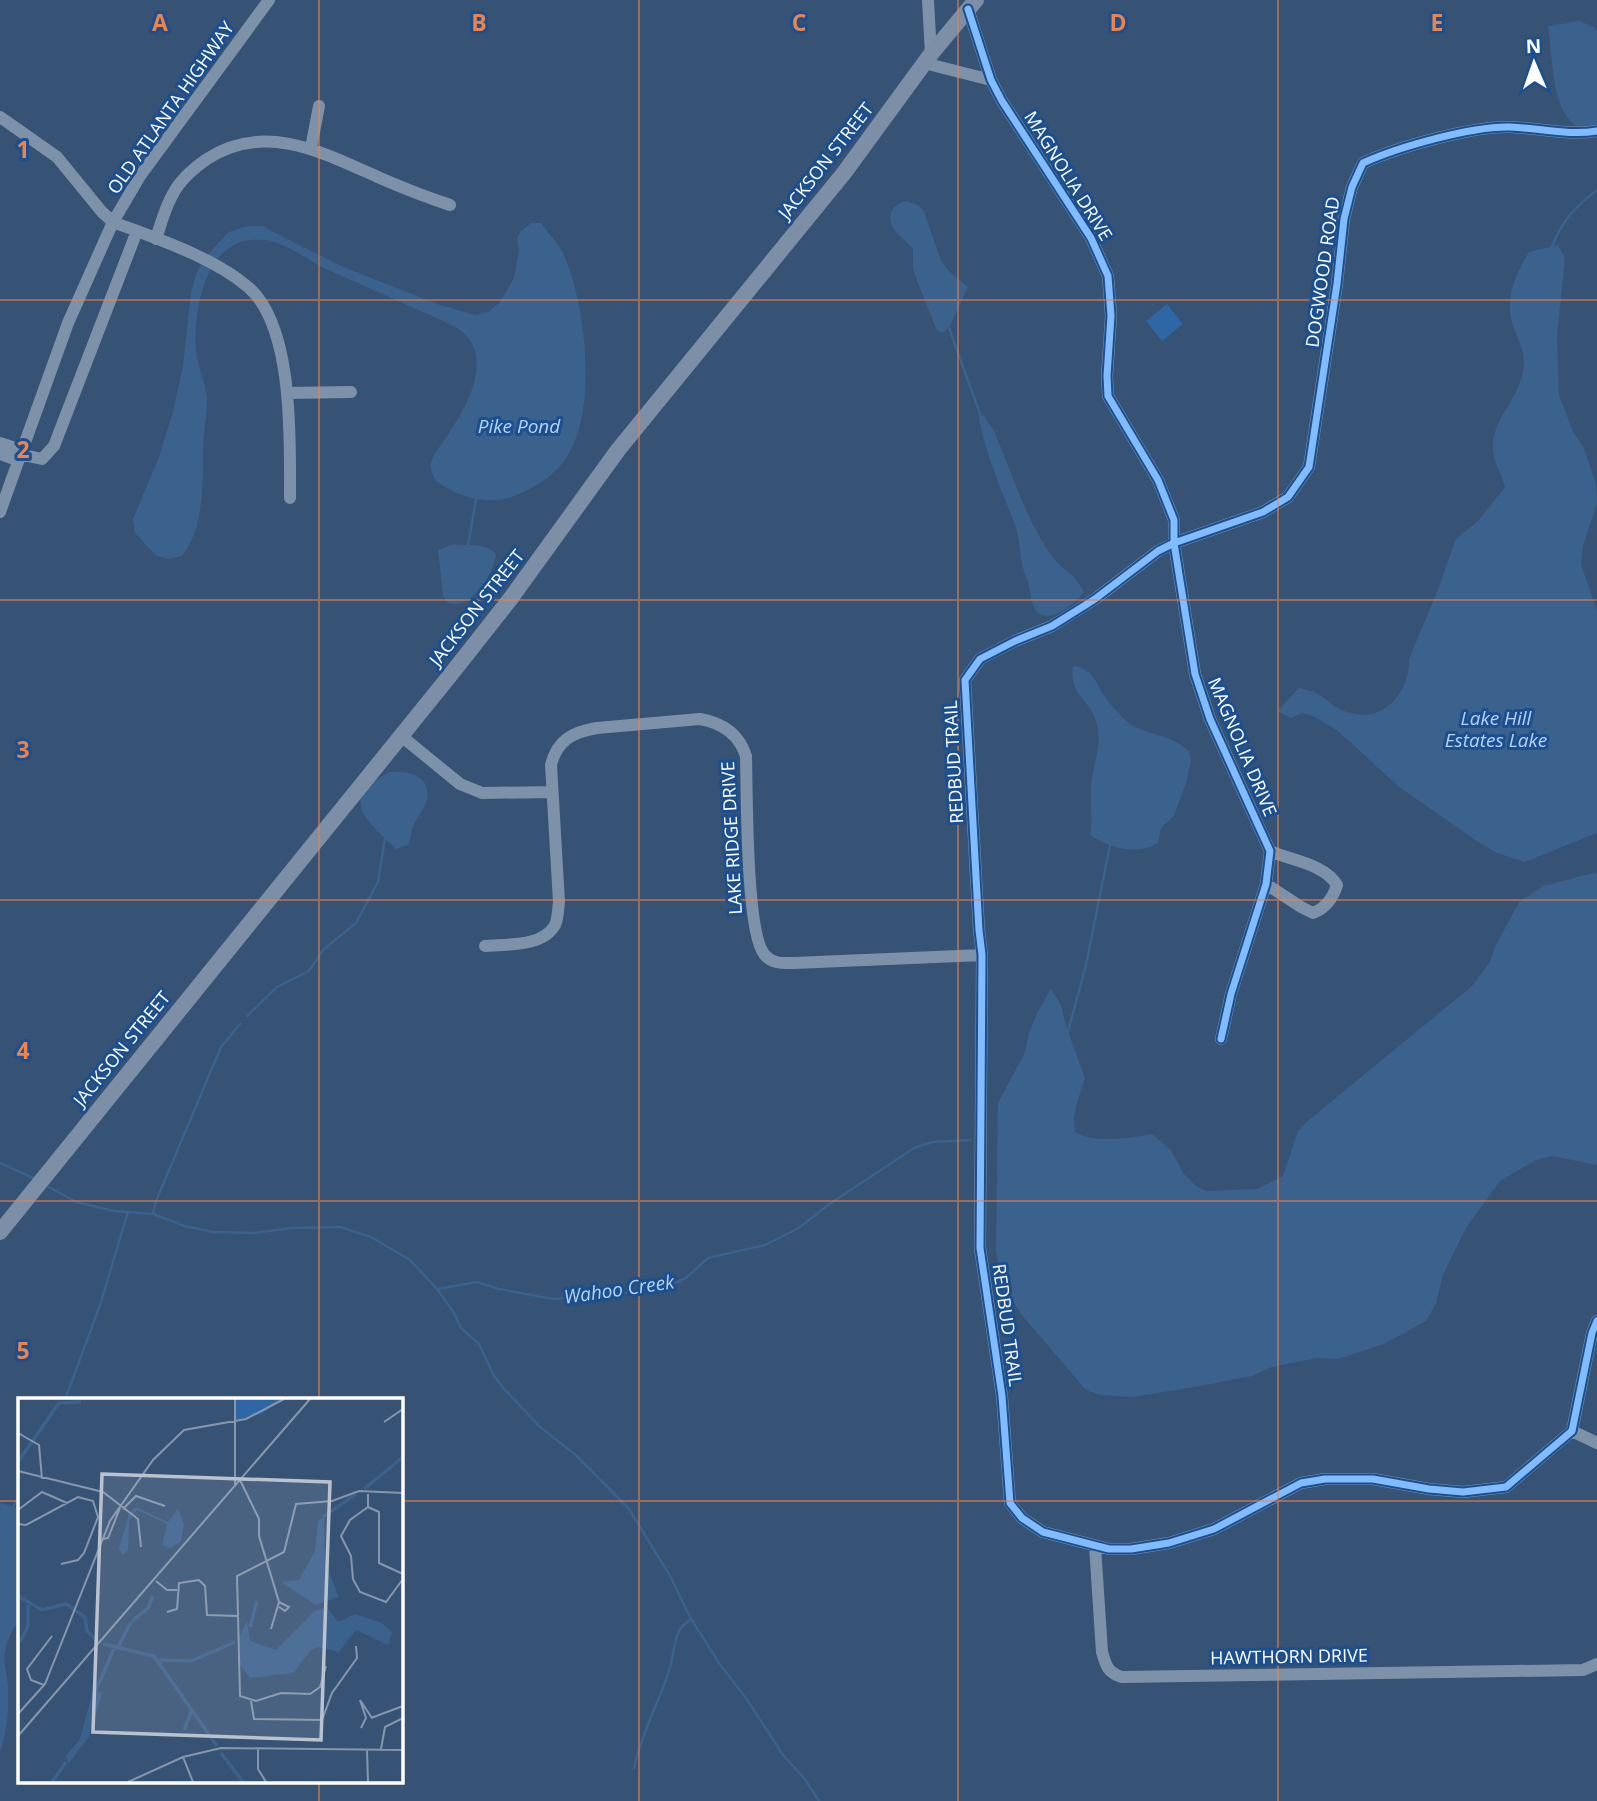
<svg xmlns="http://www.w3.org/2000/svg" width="1597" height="1801" font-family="'Open Sans',sans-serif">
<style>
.green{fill:#2f66a5}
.water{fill:#3b618d}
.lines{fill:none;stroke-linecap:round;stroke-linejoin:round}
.stream{stroke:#3b618d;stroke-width:2.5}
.minor{stroke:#7d92a8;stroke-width:12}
.major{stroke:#7d8ea7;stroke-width:16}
.cycleway-casing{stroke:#1b4f8f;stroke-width:11}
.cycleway{stroke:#80bcff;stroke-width:7}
.grid{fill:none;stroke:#ee8249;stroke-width:2;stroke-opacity:0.55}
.labels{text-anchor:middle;stroke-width:6;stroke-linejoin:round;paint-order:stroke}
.street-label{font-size:18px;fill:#fff;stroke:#1b4f8f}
.water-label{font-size:19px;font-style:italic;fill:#b5d3f5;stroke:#1b4f8f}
.inset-river{fill:none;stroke:#3b618d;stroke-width:3.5}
.inset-road{fill:none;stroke:#8697ac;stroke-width:2}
.view{fill:#b9c2ce;fill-opacity:0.15;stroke:#b9c2ce;stroke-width:3.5}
.inset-edge{fill:none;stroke:#fff;stroke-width:3.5}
.grid-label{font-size:23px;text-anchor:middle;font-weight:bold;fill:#ee8249;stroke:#1b4f8f;stroke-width:6;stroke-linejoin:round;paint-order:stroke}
</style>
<rect width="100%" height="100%" fill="#365274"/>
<path class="green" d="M1167 304 1183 324 1162 341 1146 321Z"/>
<path class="water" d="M1580 21 1593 27 1597 31V127C1590 128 1581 129 1575 125 1550 106 1553 54 1548 26Z
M907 201 919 206 924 211 941 261 949 271 968 287 949 328 944 332 937 331 917 281 913 268V249C908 242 901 238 896 232 885 219 890 204 907 201Z
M531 223H541C549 234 560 245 565 258 586 306 597 409 568 455 557 474 539 485 519 494 490 507 459 498 435 480 432 474 430 469 431 463 434 452 445 440 451 430 472 398 496 348 452 325 410 306 368 288 326 269 305 259 288 243 264 240 207 232 193 308 196 350 197 367 207 384 207 402 207 417 203 433 203 449 203 482 204 529 182 556L169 559 156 556 135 533 133 519 159 457 174 408 183 366 191 293 196 274 205 257 229 232 248 226H262L343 267 440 305 475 315 488 312 500 302 514 278 519 251 517 238 520 232Z
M1558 245 1565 258 1557 336 1559 395 1573 432 1583 446 1596 484 1597 503 1583 546 1581 564 1597 611V833L1525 862 1497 853 1481 844 1399 787 1338 731 1315 717 1302 713 1291 718 1277 711 1299 688C1306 690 1314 691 1320 695 1328 700 1333 707 1342 710 1379 727 1410 696 1409 659L1437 592 1456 539 1478 521 1505 487C1502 475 1494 463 1493 451 1490 417 1524 398 1524 360 1523 346 1514 332 1511 319 1506 295 1517 271 1529 252Z
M978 412 985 417 994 431C1012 472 1025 519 1052 556 1063 571 1074 572 1084 592 1076 603 1052 623 1038 613 1030 607 1031 587 1026 577 1019 561 1021 542 1015 525 1001 488 984 452 978 412Z
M451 545C464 545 487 543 496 554 494 574 471 611 448 603L443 596 438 550Z
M1073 666C1092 668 1094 679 1103 694 1109 703 1117 712 1125 720 1141 735 1168 732 1189 751L1191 761 1186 783 1174 816 1161 828 1158 843C1138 856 1109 848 1090 835 1093 818 1090 802 1091 785 1093 766 1102 745 1097 725 1092 700 1068 695 1073 666Z
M390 772C409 771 431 775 427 799 425 807 418 816 414 824 411 831 411 838 408 845L396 849C368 822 336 798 390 772Z
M1597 872V1165L1552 1156 1536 1160 1500 1181 1466 1228 1443 1275 1436 1303 1426 1321 1384 1344 1338 1359 1317 1358 1272 1367 1252 1376 1189 1388 1133 1397 1099 1395 1085 1389 1021 1314 1001 1280 996 1250 998 1103 1025 1052 1029 1033 1037 1013 1051 989 1061 1005 1066 1026 1085 1078 1076 1106 1074 1118 1075 1132C1096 1144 1129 1138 1152 1134L1171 1150 1184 1174 1196 1186 1206 1191 1257 1189 1283 1176 1298 1131 1310 1119 1472 986 1490 962 1495 947 1519 902 1543 886Z
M2 1503 19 1509V1621C9 1633 3 1650 5 1666 6 1673 8 1680 8 1688 9 1711 7 1731 0 1752V1504Z"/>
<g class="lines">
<path class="stream" d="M1552 246C1563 220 1575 207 1597 190
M949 328 980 414
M468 546 476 499
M247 1016 277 987 309 971 324 949 356 923 378 882 385 838
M1068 1032 1086 965 1110 845
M0 1163 33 1178
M47 1186 76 1202 114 1211 153 1214 185 1226 213 1232 255 1233 292 1228 340 1227 371 1237 410 1260 437 1289 454 1313 461 1328 479 1344 494 1376 505 1390 540 1427 577 1456 629 1509 670 1576 691 1619 719 1663 748 1701 783 1755 804 1778 819 1801
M153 1214 156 1201 221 1047 240 1024
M437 1289 477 1282 499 1289 553 1299 603 1296 670 1285 686 1278 708 1258 765 1245 797 1229 831 1203 914 1148 933 1142 971 1140
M65 1400 100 1305 128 1212
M13 1507 19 1496
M634 1768C641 1735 657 1706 668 1674 673 1661 673 1644 679 1631 681 1627 687 1622 691 1619"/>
<path class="minor" d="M928 0 931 54
M968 9 991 80 1002 101 1091 238 1108 276 1111 316 1107 376 1108 396 1158 480 1174 520V543L1195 674 1210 719 1270 851 1266 884 1231 994 1221 1039
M924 63 991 80
M0 117 57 157 102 212 113 222C157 239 213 257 248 287 294 326 290 441 290 498
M1597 131C1568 136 1540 128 1510 127 1472 126 1398 147 1363 163L1352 187 1344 219 1337 284 1309 467 1288 497 1263 512 1174 543 1158 551 1095 599 1052 626 1015 641 980 659 965 680 979 930 982 955 980 1248 1002 1396 1010 1503 1022 1518 1043 1532 1109 1549H1131L1169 1543 1214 1529 1301 1483 1325 1479H1373L1429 1489 1463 1492 1506 1487 1572 1431 1592 1333 1597 1321
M311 148 319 106
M156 239C161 224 165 207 173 194 180 180 194 168 207 159 265 121 324 153 380 178 403 188 426 197 450 205
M287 393 351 392
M0 443 21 450
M0 454 17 460
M19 454 42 459 54 446 137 231
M0 512 68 323 113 222 140 176 269 0
M400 735 460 784 482 793 552 792
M1266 884 1301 907 1313 913C1326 908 1333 898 1337 885 1325 864 1290 860 1270 851
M485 946C507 944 543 947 555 925 558 919 558 910 559 902L551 765C557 740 573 732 597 728L700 719C723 723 739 734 746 756 747 793 746 931 764 954 772 964 782 963 794 963L982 955
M1572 1431 1597 1443
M1095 1546 1102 1652C1106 1666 1108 1673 1122 1677L1583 1670 1597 1664"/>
<path class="major" d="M0 1232 452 673 511 598 618 450 844 173 931 54 976 0"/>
<g class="cycleway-casing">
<path id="cycleway" d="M968 9 991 80 1002 101 1091 238 1108 276 1111 316 1107 376 1108 396 1158 480 1174 520V543L1195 674 1210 719 1270 851 1266 884 1231 994 1221 1039
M1597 131C1568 136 1540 128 1510 127 1472 126 1398 147 1363 163L1352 187 1344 219 1337 284 1309 467 1288 497 1263 512 1174 543 1158 551 1095 599 1052 626 1015 641 980 659 965 680 979 930 982 955 980 1248 1002 1396 1010 1503 1022 1518 1043 1532 1109 1549H1131L1169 1543 1214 1529 1301 1483 1325 1479H1373L1429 1489 1463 1492 1506 1487 1572 1431 1592 1333 1597 1321"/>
</g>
<use href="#cycleway" class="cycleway"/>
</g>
<path class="grid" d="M319 0V1400M639 0V1801M958 0V1801M1278 0V1801M0 300H1597M0 600H1597M0 900H1597M0 1201H1597M0 1501H19M401 1501H1597M319 1782V1801"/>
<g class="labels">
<g class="street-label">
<text transform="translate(171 108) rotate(-55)" y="6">OLD ATLANTA HIGHWAY</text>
<text transform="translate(826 161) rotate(-52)" y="6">JACKSON STREET</text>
<text transform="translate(1068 176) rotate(58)" y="6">MAGNOLIA DRIVE</text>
<text transform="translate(1323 272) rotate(-82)" y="6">DOGWOOD ROAD</text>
<text transform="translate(477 608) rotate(-52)" y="6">JACKSON STREET</text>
<text transform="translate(1242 747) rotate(67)" y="6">MAGNOLIA DRIVE</text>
<text transform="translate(954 762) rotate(-93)" y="6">REDBUD TRAIL</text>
<text transform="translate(732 838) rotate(-93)" y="6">LAKE RIDGE DRIVE</text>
<text transform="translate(122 1049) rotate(-51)" y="6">JACKSON STREET</text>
<text transform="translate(1007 1325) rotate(82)" y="6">REDBUD TRAIL</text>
<text transform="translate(1289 1657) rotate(-1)" y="6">HAWTHORN DRIVE</text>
</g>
<g class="water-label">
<text x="519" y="433">Pike Pond</text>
<text x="1496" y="725">Lake Hill<tspan x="1496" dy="22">Estates Lake</tspan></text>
<text transform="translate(619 1289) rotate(-8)" y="7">Wahoo Creek</text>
</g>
</g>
<g transform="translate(18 1398)">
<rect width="385" height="385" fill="#365274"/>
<path d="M218 1H266L243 16 218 22Z" fill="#2f66a5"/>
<path d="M116 110H120L150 124 160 111 166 126 163 144 152 150 144 147 149 126 119 112 111 123 110 152 105 157 101 151 111 116ZM306 119 307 165 321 199 298 207 263 184 281 182 297 153 300 123ZM309 209 320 224 337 216 364 225 374 234 370 247 338 232 321 254 300 249 293 252 275 275 232 280 222 267 221 239 229 223 232 243 258 252 297 213ZM75 292 84 295 71 339 50 366 48 358 62 341Z" fill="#3b618d"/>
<path class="inset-river" d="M0 64 41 5 63 4M346 91 385 59M305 119 338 96M0 198 24 212 48 206 67 219 69 233 79 243M114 223 130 210 135 198M232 229 239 203M2 244 10 228V207M85 246 136 258 199 348M100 249 113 224M141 262 173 263 217 244M78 292 96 251M166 332 174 312M203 355 225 384M34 384 48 364"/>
<path class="inset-road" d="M366 24 385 11M0 35 21 47 24 81M0 73 85 94 120 121 123 149M222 82 241 121V138L261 204 253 231M217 88V1M350 96V109L332 122 323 138 333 158 335 181 342 194 368 204 385 181M350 109 361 114V165L385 176M105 111 118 98 147 108M0 112 24 94 49 105M0 126 8 127 60 99 75 103 80 119 66 155 60 162 43 166M85 141 90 140 102 110M138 183 149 192H159M261 209 267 213 271 209 261 204M149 214 159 211 161 185 181 182 187 188 189 217 220 218M308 268 302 289 292 296 263 295 238 303 222 298 219 178 266 154 278 106 314 103 341 93 385 95M26 287 13 282 9 271 34 238M233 303 236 321 304 322 314 295 339 260 338 248M0 316 27 286 92 123 135 62 166 32 228 21 266 1M353 320 385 308M343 330 348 320 342 302 354 320M0 338 292 1M240 350V371L248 384M363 351 367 329 385 320M349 352 350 384M165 359 175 384M110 384 165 359 203 350 385 352"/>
<path class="view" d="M84 76 312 84 303 342 75 334Z"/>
<rect width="385" height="385" class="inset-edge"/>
</g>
<g class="grid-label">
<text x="160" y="31">A</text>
<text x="479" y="31">B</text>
<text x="799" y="31">C</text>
<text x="1118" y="31">D</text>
<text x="1437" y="31">E</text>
<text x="23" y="158">1</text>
<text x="23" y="458">2</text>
<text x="23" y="758">3</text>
<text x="23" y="1059">4</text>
<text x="23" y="1359">5</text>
</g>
<g transform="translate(1534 63) rotate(358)" stroke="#1b4f8f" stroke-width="5" paint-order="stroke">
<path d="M0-5L12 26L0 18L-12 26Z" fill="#ffffff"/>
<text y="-10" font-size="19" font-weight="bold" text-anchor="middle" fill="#ffffff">N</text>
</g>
</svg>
